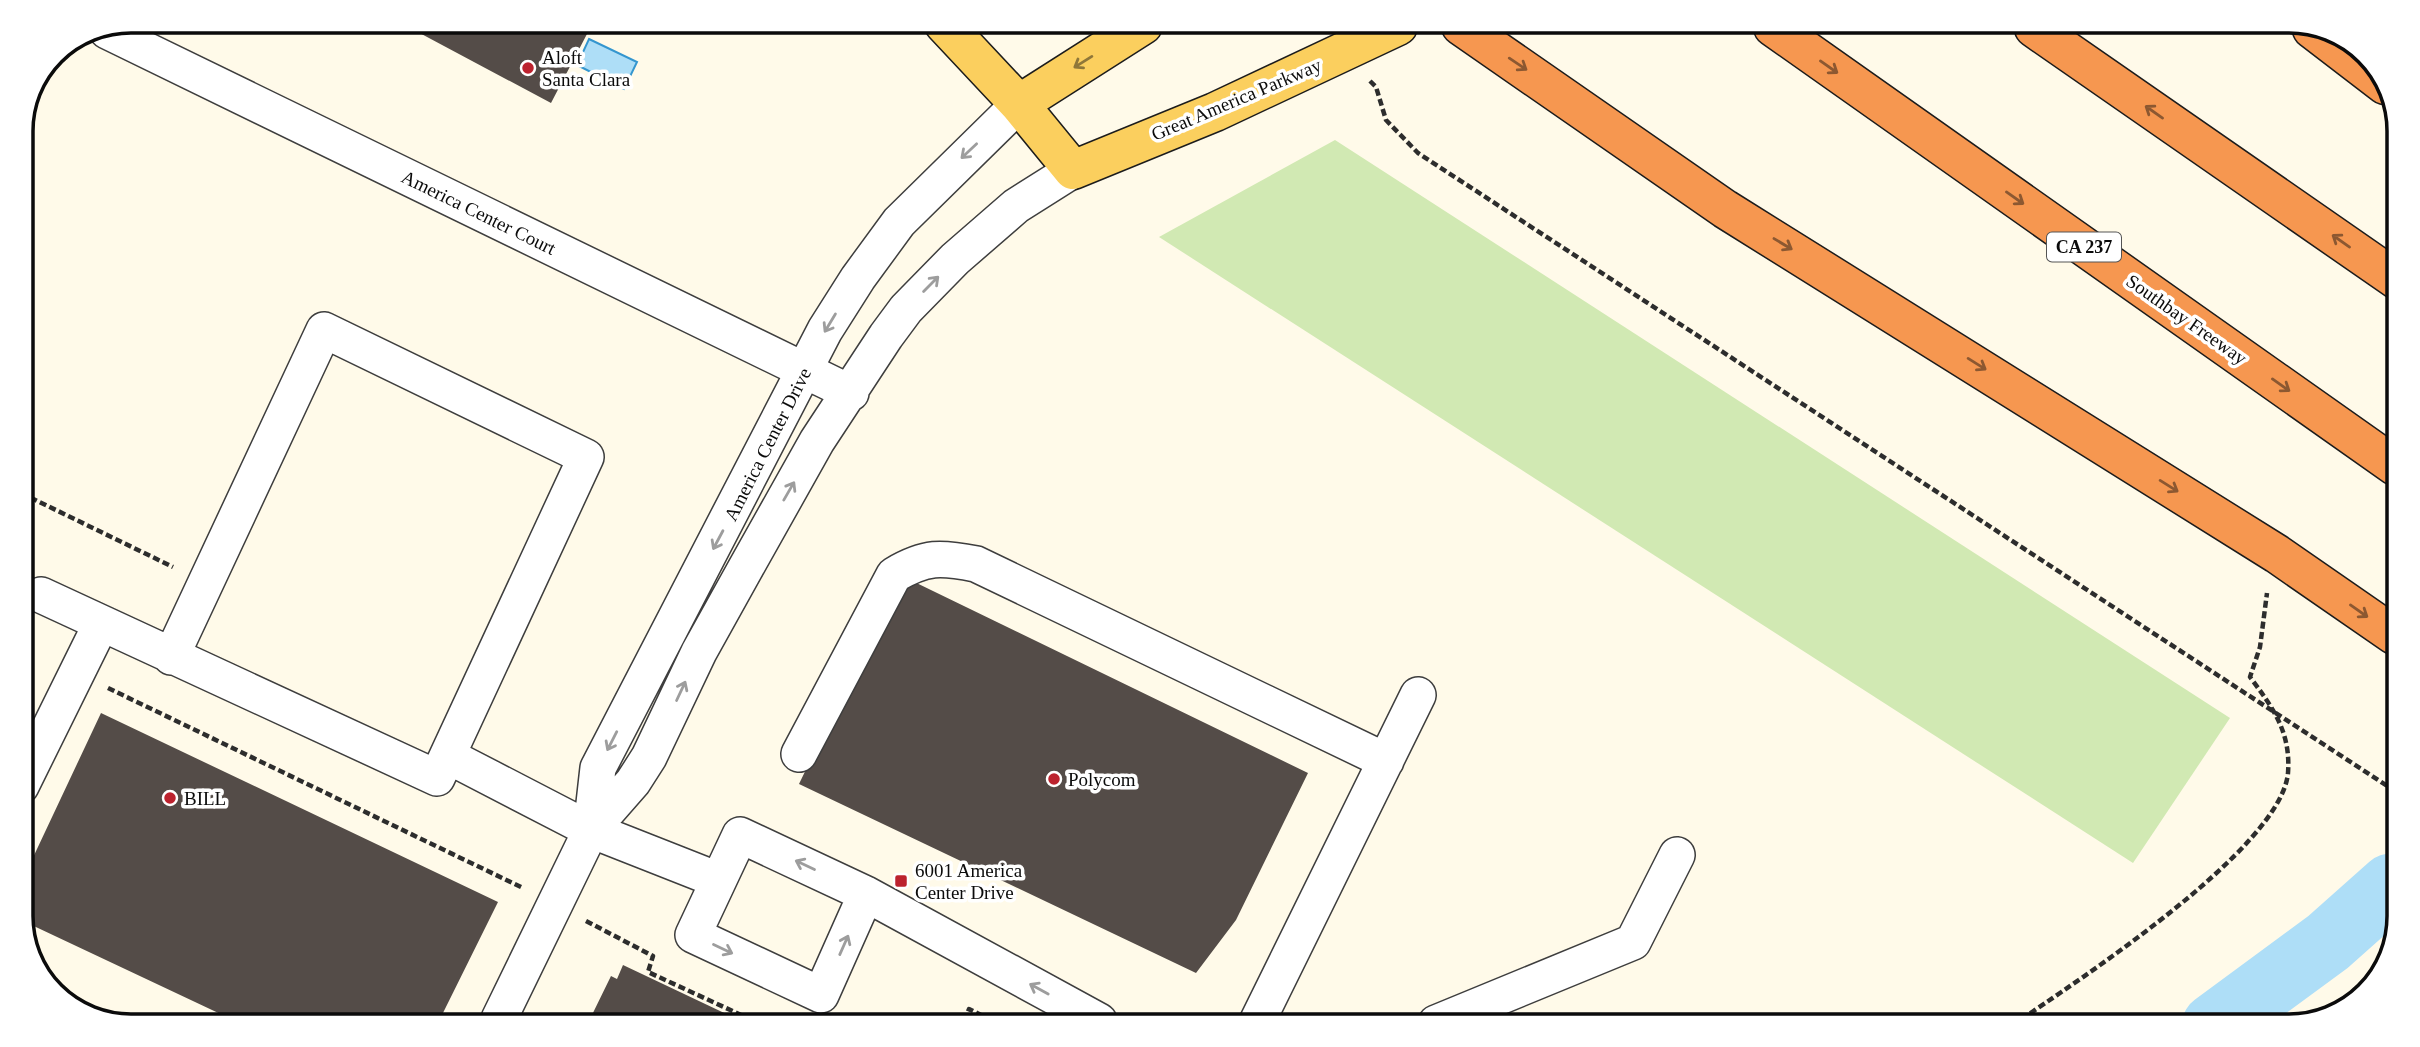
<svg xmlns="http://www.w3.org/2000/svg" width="2420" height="1047" font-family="'Times New Roman',serif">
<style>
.green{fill:#d1e9b3}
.water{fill:#aedef7;stroke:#3496cf;stroke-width:2}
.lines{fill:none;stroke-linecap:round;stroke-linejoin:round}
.river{stroke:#aedef7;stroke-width:65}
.building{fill:#544c48}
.minor-casing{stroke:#3e3e3e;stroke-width:38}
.major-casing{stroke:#1c1c1c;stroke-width:41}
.highway-casing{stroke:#1c1c1c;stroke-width:41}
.path{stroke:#2d2d2d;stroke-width:4.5;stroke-dasharray:7 3.5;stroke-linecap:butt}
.minor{stroke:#fff;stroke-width:35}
.major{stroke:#fbcf5e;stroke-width:38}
.highway{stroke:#f69750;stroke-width:38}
.oneway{stroke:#8f7739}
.oneway2{stroke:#8c5831}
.oneway3{stroke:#9d9d9d}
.poi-dot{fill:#bc222e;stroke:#fff;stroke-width:2.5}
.labels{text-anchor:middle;stroke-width:7;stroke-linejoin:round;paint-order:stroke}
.shield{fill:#fff;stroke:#545454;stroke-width:2}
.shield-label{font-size:18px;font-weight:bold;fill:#0b0b0b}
.poi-label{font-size:19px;fill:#0b0b0b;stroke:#fff;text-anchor:start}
.street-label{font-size:19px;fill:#0b0b0b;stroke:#fff}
.rim{fill:none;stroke:#0b0b0b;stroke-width:3.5}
</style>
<rect width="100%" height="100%" fill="#fffae9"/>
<path class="green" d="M1335 140 2230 718 2133 863 1159 237Z"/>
<path class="water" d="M589 39 637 62 624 89 577 65Z"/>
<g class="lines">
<path class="river" d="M2214 1026 2328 942 2391 886"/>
</g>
<path class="building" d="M399 22 566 23 587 34 551 103Z
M900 575 1308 773 1236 920 1196 973 799 784Z
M101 713 498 902 440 1019 229 1018 21 920V883Z
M623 965 739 1020 590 1019 611 976 617 979Z"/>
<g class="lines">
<g class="minor-casing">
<path id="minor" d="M107 31 851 393
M41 595 437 778 586 457 324 330 171 657
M799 754 894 575C926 556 941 557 976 564L1386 761
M448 756 591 830 718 880
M21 786 101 624
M591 830 598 768 825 330 858 278 899 222 1019 104
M866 894 821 995 693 935 740 835 866 894 1099 1021
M499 1019 591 830 633 782 649 757 699 652 744 571 817 441 886 336 906 309 955 259 1016 206 1073 170
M1257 1022 1418 695
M1436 1023 1633 942 1677 855"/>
</g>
<g class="major-casing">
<path id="major" d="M944 24 1019 104 1073 170 1215 112 1398 26
M1019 104 1143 25"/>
</g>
<g class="highway-casing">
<path id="highway" d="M1461 26 1725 209 2277 554 2394 635
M1773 27 2395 466
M2034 28 2397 280
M2312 29 2385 85"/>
</g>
<path class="path" d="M1370 81 1376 87 1386 120 1418 153 2392 789
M21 493 173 567
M108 688 523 888
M586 921 653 956 648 972 752 1020
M964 1021 969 1009 993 1021
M2013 1025C2077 981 2281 849 2288 773 2291 732 2273 708 2250 677L2260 647 2267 593"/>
<use href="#minor" class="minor"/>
<use href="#major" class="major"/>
<use href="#highway" class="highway"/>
</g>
<defs><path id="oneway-shaft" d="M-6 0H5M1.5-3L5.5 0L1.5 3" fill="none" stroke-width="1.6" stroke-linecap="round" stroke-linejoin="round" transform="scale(1.75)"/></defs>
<use class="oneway" href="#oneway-shaft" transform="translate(1083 62) rotate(148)"/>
<g class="oneway2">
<use href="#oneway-shaft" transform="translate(1518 64) rotate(34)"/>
<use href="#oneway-shaft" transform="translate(1829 67) rotate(35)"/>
<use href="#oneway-shaft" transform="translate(2154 112) rotate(-145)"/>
<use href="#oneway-shaft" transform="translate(2015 198) rotate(35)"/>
<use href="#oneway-shaft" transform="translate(2341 241) rotate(-145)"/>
<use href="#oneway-shaft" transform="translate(1783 244) rotate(31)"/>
<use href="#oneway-shaft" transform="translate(1977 364) rotate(32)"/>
<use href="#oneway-shaft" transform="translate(2281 385) rotate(35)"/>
<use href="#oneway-shaft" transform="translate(2169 486) rotate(32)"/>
<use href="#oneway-shaft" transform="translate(2359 611) rotate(35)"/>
</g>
<g class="oneway3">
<use href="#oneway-shaft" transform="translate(969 151) rotate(137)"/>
<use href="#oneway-shaft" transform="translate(931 284) rotate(-45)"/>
<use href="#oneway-shaft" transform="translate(830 323) rotate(121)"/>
<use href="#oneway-shaft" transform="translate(789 491) rotate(-60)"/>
<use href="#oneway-shaft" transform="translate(718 540) rotate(118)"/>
<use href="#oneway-shaft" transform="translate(681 691) rotate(-65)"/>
<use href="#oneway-shaft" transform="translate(612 741) rotate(117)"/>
<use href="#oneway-shaft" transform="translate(805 865) rotate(-155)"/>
<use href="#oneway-shaft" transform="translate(844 945) rotate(-66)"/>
<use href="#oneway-shaft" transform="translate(723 949) rotate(25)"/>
<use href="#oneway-shaft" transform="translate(1039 989) rotate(-151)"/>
</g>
<g class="poi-dot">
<circle cx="528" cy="68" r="7"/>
<circle cx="1054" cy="779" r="7"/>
<circle cx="170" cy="798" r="7"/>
<rect x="894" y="874" width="14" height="14" rx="3.5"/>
</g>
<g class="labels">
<rect class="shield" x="2047" y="232.5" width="74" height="29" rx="5"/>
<g class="shield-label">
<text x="2084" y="253">CA 237</text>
</g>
<g class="poi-label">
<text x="542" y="64">Aloft<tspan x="542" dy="22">Santa Clara</tspan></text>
<text x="1068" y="786">Polycom</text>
<text x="184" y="805">BILL</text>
<text x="915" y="877">6001 America<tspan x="915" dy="22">Center Drive</tspan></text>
</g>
<g class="street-label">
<text transform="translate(1236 99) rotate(-23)" y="7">Great America Parkway</text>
<text transform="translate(479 212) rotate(26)" y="7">America Center Court</text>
<text transform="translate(2187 319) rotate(35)" y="7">Southbay Freeway</text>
<text transform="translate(767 444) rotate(-63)" y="7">America Center Drive</text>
</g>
</g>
<path d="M0 0H2420V1047H0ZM131 33H2289A98 98 0 0 1 2387 131V916A98 98 0 0 1 2289 1014H131A98 98 0 0 1 33 916V131A98 98 0 0 1 131 33Z" fill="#fff" fill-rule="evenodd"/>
<path class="rim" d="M131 33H2289A98 98 0 0 1 2387 131V916A98 98 0 0 1 2289 1014H131A98 98 0 0 1 33 916V131A98 98 0 0 1 131 33Z"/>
</svg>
